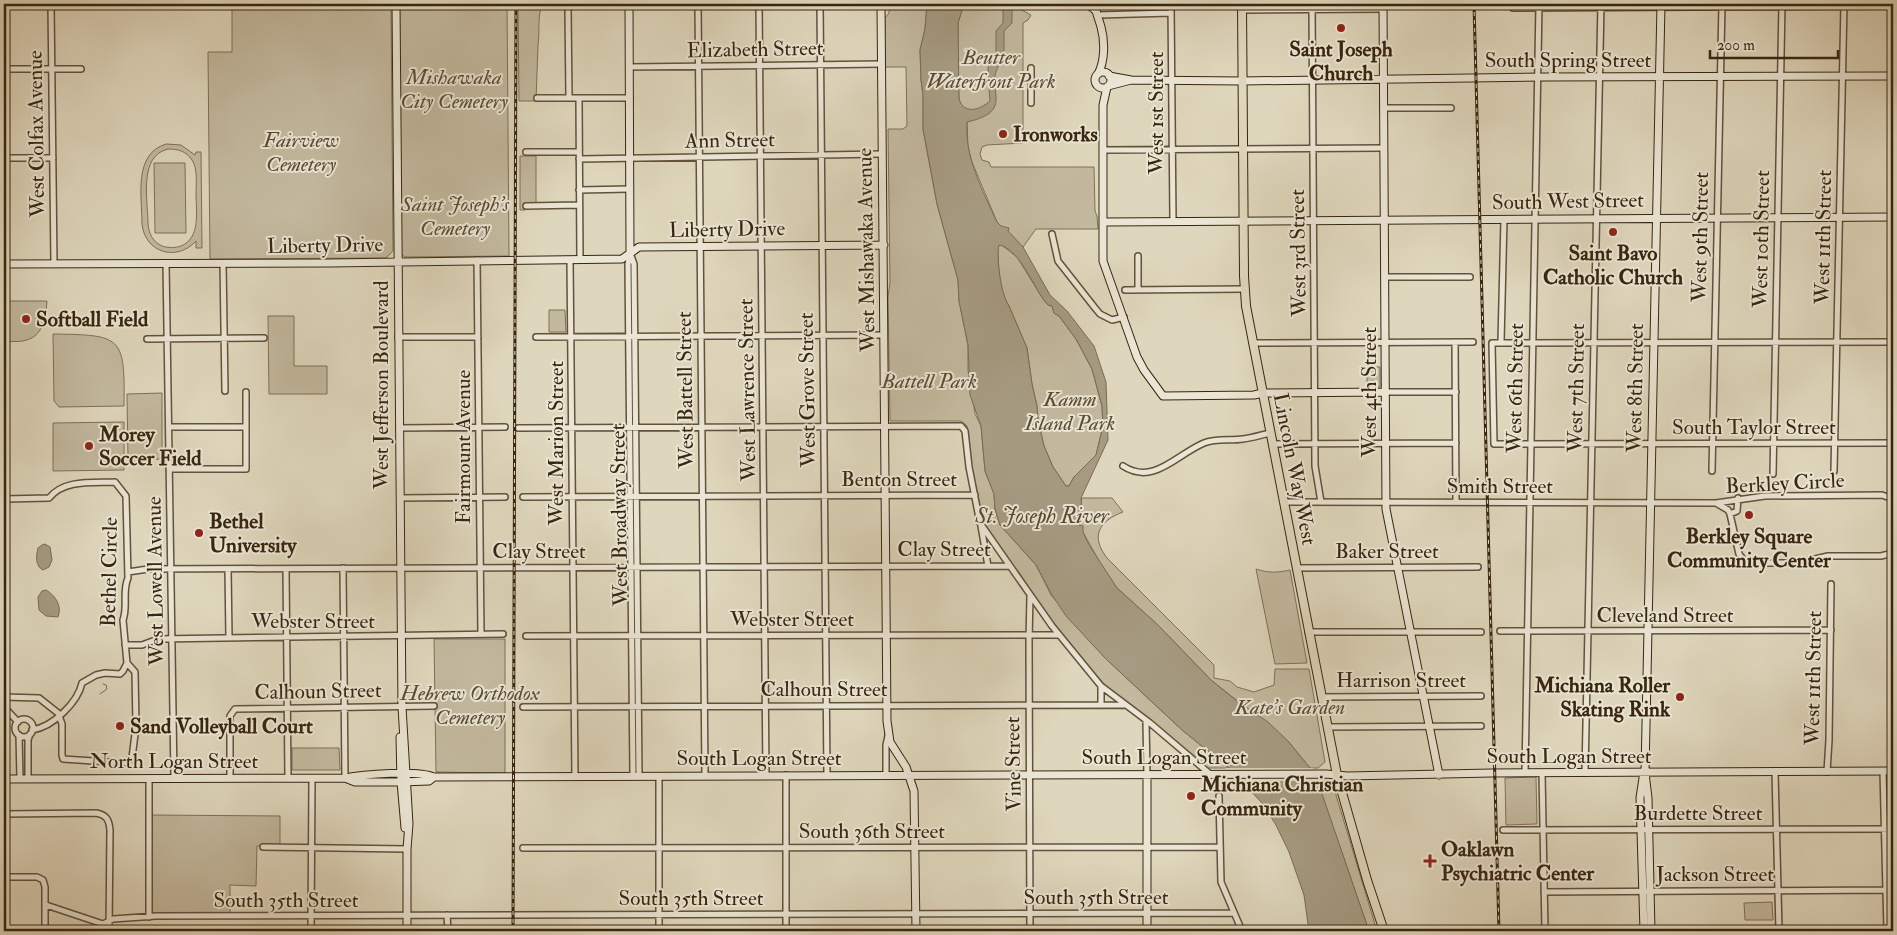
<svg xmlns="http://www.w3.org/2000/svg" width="1897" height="935" font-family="'IM FELL Double Pica',serif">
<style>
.green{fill:#c3b99f;stroke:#7e7056;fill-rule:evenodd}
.water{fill:#a69b82;stroke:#7a6c54;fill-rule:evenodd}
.pier{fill:#dfd7bd}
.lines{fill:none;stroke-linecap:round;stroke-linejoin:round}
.stream{stroke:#7a6c54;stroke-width:1}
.street-casing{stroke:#62523a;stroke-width:8}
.secondary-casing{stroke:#38260e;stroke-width:9}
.primary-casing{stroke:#38260e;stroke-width:10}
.street{stroke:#eae5d4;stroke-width:5}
.secondary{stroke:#eae5d4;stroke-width:7}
.primary{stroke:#dfd7bd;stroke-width:8}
.rail-casing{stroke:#38260e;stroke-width:3}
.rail{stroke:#eae5d4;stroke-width:1;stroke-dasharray:4;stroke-linecap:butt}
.poi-dot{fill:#8f2418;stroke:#eae5d4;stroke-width:2}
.labels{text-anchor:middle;stroke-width:4;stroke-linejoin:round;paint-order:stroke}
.street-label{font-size:21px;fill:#38260e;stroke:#eae5d4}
.poi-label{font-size:21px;font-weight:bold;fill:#38260e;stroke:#eae5d4;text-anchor:start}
.park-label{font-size:21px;font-style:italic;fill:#5b4b32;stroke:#eae5d4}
.water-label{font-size:22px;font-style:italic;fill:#594931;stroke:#eae5d4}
</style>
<rect width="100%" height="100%" fill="#dfd7bd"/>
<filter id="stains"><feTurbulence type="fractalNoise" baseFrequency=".004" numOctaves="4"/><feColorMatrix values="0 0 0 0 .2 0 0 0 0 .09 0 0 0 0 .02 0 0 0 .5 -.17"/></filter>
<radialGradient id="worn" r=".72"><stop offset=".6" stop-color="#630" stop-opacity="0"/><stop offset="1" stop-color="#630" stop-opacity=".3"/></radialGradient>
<path class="green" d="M232 4H391L393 251 386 258 210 259 208 52H232Z
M399 4H507L509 256 405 257 401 254Z
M518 4H543C537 12 540 34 538 45L536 101H519Z
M889 4H927L925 29 920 50 921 80 923 95V129L937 204 958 280 959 301 968 345V370L975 414 981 426 985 471 994 494 995 509 1000 525 1036 565 1051 595 1105 658 1182 730 1229 768H1207L1104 684 1062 636 1044 611 984 523 970 460 967 426 961 421H890L888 297 890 282 888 129H903L907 126 906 67H884L885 18 889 13Z
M964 4H1020V9L1031 15 1028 20 1023 23V143L987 145 982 147 980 154 982 160 989 162 991 167H1094L1095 211 1097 216 1098 229H1036L1023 247 997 222 972 162 968 147 967 121 959 99 958 74V23Z
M166 144 181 145 195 155 196 152H201L202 248H196V241C177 262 145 253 142 224 142 197 133 154 166 144ZM168 149C178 149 186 151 192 160 198 169 196 183 196 194 196 211 201 238 181 246 175 248 168 248 162 246 153 242 149 234 148 224 148 201 138 156 168 149Z
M520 156H536V203H525V210H520Z
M154 163H185L186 233H155Z
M1000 244 1017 257 1043 299 1048 305 1052 306 1054 313 1059 316 1076 339 1092 369 1102 406 1103 426 1096 455 1074 477 1069 486H1066L1053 467 1044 446 1038 420 1037 406 1032 384 1027 348 1009 306C999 293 998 263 998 247Z
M6 301H47C45 328 39 345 6 341Z
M549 310H565L566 332H549Z
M268 316H294V366H327V394H269Z
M53 334C122 335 125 336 124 406L59 407 54 401Z
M1367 367H1380V387H1367Z
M162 393V459L128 460 127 394Z
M124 422V470L53 471V423Z
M1081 498H1112L1123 512C1099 521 1090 536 1107 558L1214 665V678L1230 681 1237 687 1254 692 1274 685 1275 669H1309L1325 762 1318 768H1310L1288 741 1211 680 1158 625 1117 588 1103 568 1079 525 1082 518Z
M1256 569C1268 573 1277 573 1290 570L1307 663 1275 664Z
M434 639H505V773L436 772Z
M292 748H339L340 770H292Z
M1536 777 1537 824 1506 825 1505 778Z
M1317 781H1328L1333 785 1377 931H1369Z
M150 815 280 816V846H257L256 886 230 885V913L150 914Z
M1772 902 1773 920H1745L1744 903Z"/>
<path class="water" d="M927 4H964L958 23 959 99C964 115 980 110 990 101L989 88 991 86 989 84 988 67 996 59V31L1003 23V4H1012V23L1004 31V59C978 85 1021 110 967 122 964 156 983 192 997 222L1001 226 1009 228 1008 231 1023 247 1050 295 1067 311 1094 346 1106 382 1108 440 1081 498 1082 518 1079 525 1083 526V532L1089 545 1117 588 1158 625 1211 680 1237 701 1268 722 1288 741 1310 768 1320 788 1369 931H1309L1304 895 1289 852 1276 825 1262 803 1229 768 1182 730 1105 658 1066 616 1052 595 1036 565 1000 525 995 509 994 494 985 471 981 426 970 395 968 345 959 301 958 280 937 204 923 129V95L921 80 920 50 925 29ZM999 245C1017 247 1033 284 1043 299L1048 305 1052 306 1054 313 1059 316 1076 339 1092 369 1102 406 1103 426 1096 455 1074 477 1069 486H1066L1053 467 1044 446 1038 420 1037 406 1032 384 1027 348 1009 306C1001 295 996 258 999 245Z
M42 545 45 544 50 547 52 560 49 567 43 570C35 566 36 556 38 548Z
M46 590C56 596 62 606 58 617L46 616 39 610 38 597 42 591Z"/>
<path class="pier" d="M1225 768H1313L1319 781H1239Z"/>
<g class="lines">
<path class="stream" d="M100 694 107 689 106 685 103 684"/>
<g class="street-casing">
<path id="street" d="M51 4 54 264
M584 4 629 5
M698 4 705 776
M759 4 766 775
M820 4 827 775
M1171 4 1173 222
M1312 4 1315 466 1321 502
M1513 8 1893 6
M1242 10 1383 9
M1098 15 1171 13
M629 67 882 64
M1031 68V103
M4 69H81
M537 98H630
M569 98 568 10 571 4
M579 98 580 260
M1383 108H1451
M1104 150 1384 148
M526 152H579
M4 158H53
M579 159 882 154
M579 190 630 189
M526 206 579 205
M1052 234 1058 261 1095 308 1100 314 1112 320 1124 317
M630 253 634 264 639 776
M630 254 628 264 633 776
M1138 256V289
M477 260 481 634
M570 260 575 777
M166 263 174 778
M223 263 225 391
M1386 277H1470
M1125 290 1244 289
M398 337H478
M536 337 884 335
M147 339 264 338
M1455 342 1456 502
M1501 342 1504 219
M1893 342 1492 343 1494 444 1893 443
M1253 343 1473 342
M1386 392H1456
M169 427H246
M399 428 505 427
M518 428 961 426 965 431 969 467 980 523 1052 626 1101 686 1150 723 1210 774
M1272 444 1456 443
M1123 466C1154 486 1177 454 1204 443 1216 438 1231 441 1243 439 1252 438 1261 435 1270 433
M169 469H246V392
M1712 471 1722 4
M1834 471 1844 4
M1773 474 1782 4
M523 497 975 495
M400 498 505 497
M4 499 49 498C64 479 93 483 115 482L126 496 128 578C122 591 128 607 123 620L127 663 123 671 120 674 105 673 96 675 82 683C78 702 53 727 32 730
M1284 502 1716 503 1765 496 1882 495 1893 499
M1716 503 1728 510 1730 514 1739 554 1746 563H1798L1828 556H1881L1893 553
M1730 514 1737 511 1738 498
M981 526 988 566
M343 568 345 778
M1296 568 1478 567
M228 569 229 638
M286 569 288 778
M128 572 148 569 1009 566
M1030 596 1029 640 1030 931
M1500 631 1831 630
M1308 632H1481
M526 636 1058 635
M125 645H142L158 639 503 634
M4 697 39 698 58 713 62 724V755L63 759 124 763 132 758 136 726 135 672 127 663
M1321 697 1481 696
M1101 705V686
M4 707 18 722
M523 707 1125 705
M15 728a9 9 0 1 1 18 0a9 9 0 1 1-18 0Z
M1146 721 1147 775
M1327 727 1481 726
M19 735 20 779
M1883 771 1887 931
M1775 772 1779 931
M1827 772 1829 740 1831 584
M1525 773 1539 4
M1542 773 1545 931
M1585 773 1601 4
M886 775V745L888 736
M659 776V931
M149 778V917
M230 778V716L235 709 434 706
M28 779V740L30 734
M1219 796 1221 882 1242 931
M4 814 96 813C107 815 109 820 110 830L109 931
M1503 830 1893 829
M263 847 407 849
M523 848 1220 847
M4 877H37L43 880 45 887V931
M1544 892 1886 890
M46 905 103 924 113 919 156 916 1234 913
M447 915 448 931
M311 931 312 778
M786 931V775"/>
</g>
<g class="secondary-casing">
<path id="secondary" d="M396 4 402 707 409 824 407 849V931
M629 4 630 253
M881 4 887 721 890 742 906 767 914 791 916 931
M1088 4 1095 10
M1095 4C1095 11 1099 19 1101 27 1105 41 1105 61 1098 74
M1383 4 1386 509 1439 775
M1095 80a8 8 0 1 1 16 0a8 8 0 1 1-16 0Z
M1109 76 1131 80 1242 81 1544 77 1893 76
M1108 86 1131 80
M1107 87 1103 105V261L1137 357 1144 370 1163 396 1254 395 1263 393 1386 392
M1104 222 1893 217
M4 264 330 263 622 259 639 247 884 245
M400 737 401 782 405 828
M1147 775V931
M345 778 355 782H401L429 781 434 777
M1643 778 1640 798 1644 931
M4 779 345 778C363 774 418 770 434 777L1326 774 1347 776 1492 773 1893 771
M1651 931 1648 798 1645 773 1661 4"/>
</g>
<g class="primary-casing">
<path id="primary" d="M1242 4 1244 276 1246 306 1337 775 1367 880 1384 931"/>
</g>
<use href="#street" class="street"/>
<use href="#secondary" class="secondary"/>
<use href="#primary" class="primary"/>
<g class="rail-casing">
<path id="rail" d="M1474 4 1499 931
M513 931 516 4"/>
</g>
<use href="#rail" class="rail"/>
</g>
<g class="poi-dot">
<circle cx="1341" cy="28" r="5"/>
<circle cx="1003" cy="134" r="5"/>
<circle cx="1613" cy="232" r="5"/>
<circle cx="26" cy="319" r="5"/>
<circle cx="89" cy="446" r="5"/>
<circle cx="1749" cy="515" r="5"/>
<circle cx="199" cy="533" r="5"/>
<circle cx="1680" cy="697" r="5"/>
<circle cx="120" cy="726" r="5"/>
<circle cx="1191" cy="796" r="5"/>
<path d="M1427.5 853.5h5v5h5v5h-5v5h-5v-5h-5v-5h5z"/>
</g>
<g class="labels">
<g class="street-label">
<text transform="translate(755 49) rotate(-1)" y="7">Elizabeth Street</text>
<text x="1568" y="67">South Spring Street</text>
<text transform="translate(1156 113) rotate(-90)" y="7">West 1st Street</text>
<text transform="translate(36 134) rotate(-91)" y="7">West Colfax Avenue</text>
<text transform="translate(730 140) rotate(-1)" y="7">Ann Street</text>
<text transform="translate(1568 201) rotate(-1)" y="7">South West Street</text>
<text transform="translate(727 229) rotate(-1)" y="7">Liberty Drive</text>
<text transform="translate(1700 237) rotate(-89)" y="7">West 9th Street</text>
<text transform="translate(1823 237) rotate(-89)" y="7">West 11th Street</text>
<text transform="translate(1761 239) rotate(-89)" y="7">West 10th Street</text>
<text transform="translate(325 245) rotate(-1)" y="7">Liberty Drive</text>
<text transform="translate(866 250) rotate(-91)" y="7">West Mishawaka Avenue</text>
<text transform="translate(1298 253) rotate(-91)" y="7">West 3rd Street</text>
<text transform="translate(381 385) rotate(-90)" y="7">West Jefferson Boulevard</text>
<text transform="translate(1515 388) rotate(-89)" y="7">West 6th Street</text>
<text transform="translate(1576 388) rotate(-89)" y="7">West 7th Street</text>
<text transform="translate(1635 388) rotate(-89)" y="7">West 8th Street</text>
<text transform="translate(685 390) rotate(-91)" y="7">West Battell Street</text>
<text transform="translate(747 390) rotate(-91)" y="7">West Lawrence Street</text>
<text transform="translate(807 390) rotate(-91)" y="7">West Grove Street</text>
<text transform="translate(1369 392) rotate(-90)" y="7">West 4th Street</text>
<text x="1754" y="434">South Taylor Street</text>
<text transform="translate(556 443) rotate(-90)" y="7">West Marion Street</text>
<text transform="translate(463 447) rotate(-90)" y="7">Fairmount Avenue</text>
<text transform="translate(1295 469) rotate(79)" y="7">Lincoln Way West</text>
<text x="899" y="486">Benton Street</text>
<text transform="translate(1785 483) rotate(-3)" y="7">Berkley Circle</text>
<text x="1500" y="493">Smith Street</text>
<text transform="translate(619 515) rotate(-91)" y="7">West Broadway Street</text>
<text x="944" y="556">Clay Street</text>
<text x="539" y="558">Clay Street</text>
<text x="1387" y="558">Baker Street</text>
<text transform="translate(109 572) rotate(-89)" y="7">Bethel Circle</text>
<text transform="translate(155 581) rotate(-91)" y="7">West Lowell Avenue</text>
<text x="1665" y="622">Cleveland Street</text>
<text x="792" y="626">Webster Street</text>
<text x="313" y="628">Webster Street</text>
<text transform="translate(1813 678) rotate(-89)" y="7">West 11th Street</text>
<text x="1401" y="687">Harrison Street</text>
<text x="824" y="696">Calhoun Street</text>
<text transform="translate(318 691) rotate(-1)" y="7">Calhoun Street</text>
<text x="1569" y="763">South Logan Street</text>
<text x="1164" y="764">South Logan Street</text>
<text x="759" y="765">South Logan Street</text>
<text x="174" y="768">North Logan Street</text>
<text transform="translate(1013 764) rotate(-91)" y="7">Vine Street</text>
<text x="1698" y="820">Burdette Street</text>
<text x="872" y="838">South 36th Street</text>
<text x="1715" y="881">Jackson Street</text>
<text x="1096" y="904">South 35th Street</text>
<text x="691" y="905">South 35th Street</text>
<text x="286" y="907">South 35th Street</text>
</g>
<g class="poi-label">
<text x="1341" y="56" text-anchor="middle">Saint Joseph<tspan x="1341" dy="24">Church</tspan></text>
<text x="1013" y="141">Ironworks</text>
<text x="1613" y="260" text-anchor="middle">Saint Bavo<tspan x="1613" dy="24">Catholic Church</tspan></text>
<text x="36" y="326">Softball Field</text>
<text x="99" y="441">Morey<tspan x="99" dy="24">Soccer Field</tspan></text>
<text x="209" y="528">Bethel<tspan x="209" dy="24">University</tspan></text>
<text x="1749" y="543" text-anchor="middle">Berkley Square<tspan x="1749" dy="24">Community Center</tspan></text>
<text x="1670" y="692" text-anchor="end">Michiana Roller<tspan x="1670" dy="24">Skating Rink</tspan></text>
<text x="130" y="733">Sand Volleyball Court</text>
<text x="1201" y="791">Michiana Christian<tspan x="1201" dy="24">Community</tspan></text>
<text x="1441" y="856">Oaklawn<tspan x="1441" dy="24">Psychiatric Center</tspan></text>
</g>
<g class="park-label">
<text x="991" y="64">Beutter<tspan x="991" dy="24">Waterfront Park</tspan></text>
<text x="454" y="84">Mishawaka<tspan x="454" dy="24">City Cemetery</tspan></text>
<text x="301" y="147">Fairview<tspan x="301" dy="24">Cemetery</tspan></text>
<text x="455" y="211">Saint Joseph's<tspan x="455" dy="24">Cemetery</tspan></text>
<text x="929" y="388">Battell Park</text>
<text x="1070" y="406">Kamm<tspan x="1070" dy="24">Island Park</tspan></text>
<text x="470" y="700">Hebrew Orthodox<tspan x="470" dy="24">Cemetery</tspan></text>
<text x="1290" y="714">Kate's Garden</text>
</g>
<g class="water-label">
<text x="1042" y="523">St. Joseph River</text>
</g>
</g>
<rect width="1897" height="935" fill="none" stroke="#dfd7bd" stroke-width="20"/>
<rect x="5" y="5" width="1887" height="925" fill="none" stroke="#38260e" stroke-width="2.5"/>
<rect x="10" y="10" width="1877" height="915" fill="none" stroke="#38260e"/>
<path d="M1710 50v8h128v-8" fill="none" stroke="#38260e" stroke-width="2.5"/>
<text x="1717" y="50" font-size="15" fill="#38260e" stroke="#eae5d4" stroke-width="4" paint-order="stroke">200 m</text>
<rect width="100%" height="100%" filter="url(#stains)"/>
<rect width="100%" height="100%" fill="url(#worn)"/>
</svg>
